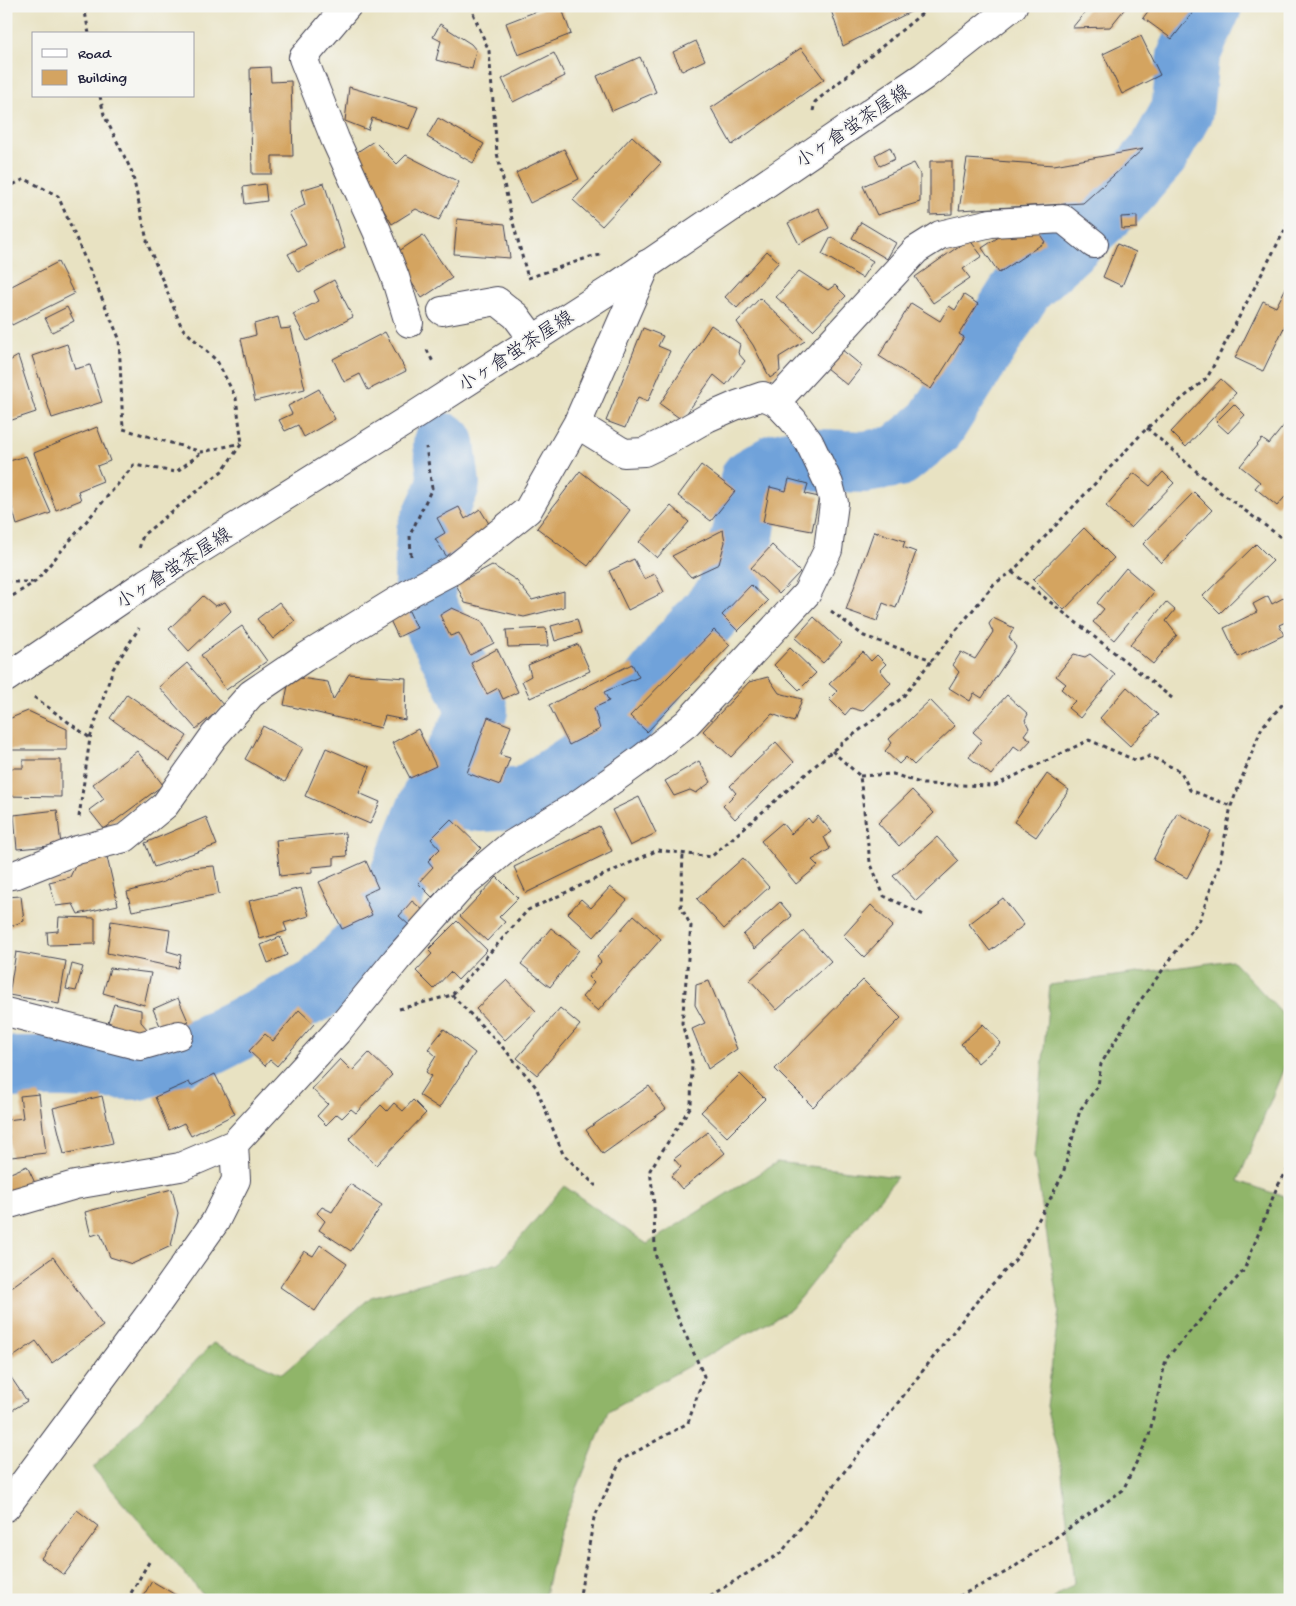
<svg xmlns="http://www.w3.org/2000/svg" width="1296" height="1606" font-family="'Gochi Hand','Klee One',sans-serif">
<style>
.forest{fill:#90b569;stroke:#596c52}
.lines{fill:none;stroke-linecap:round;stroke-linejoin:round}
.river{stroke:#6fa2da;stroke-width:62}
.building{fill:#d4a461}
.minor-casing{stroke:#403f4f;stroke-width:30}
.tertiary-casing{stroke:#403f4f;stroke-width:30}
.path{stroke:#403f4f;stroke-width:3;stroke-dasharray:4 4;stroke-linecap:butt}
.minor{stroke:#fff;stroke-width:28}
.tertiary{stroke:#fff;stroke-width:28}
.labels{text-anchor:middle;stroke-width:4;stroke-linejoin:round;paint-order:stroke}
.street-label{font-size:19px;fill:#22223b;stroke:#f6f6f2}
</style>
<rect width="100%" height="100%" fill="#f6f6f2"/>
<filter id="ink" filterUnits="userSpaceOnUse"><feTurbulence type="fractalNoise" baseFrequency=".02" numOctaves="2"/><feDisplacementMap in="SourceGraphic" scale="10" xChannelSelector="R" yChannelSelector="G"/><feConvolveMatrix kernelMatrix="1 2 1 2 8 2 1 2 1" color-interpolation-filters="sRGB"/></filter>
<filter id="wash" filterUnits="userSpaceOnUse"><feTurbulence type="fractalNoise" baseFrequency=".0096" numOctaves="4" result="noise"/><feDisplacementMap in="SourceGraphic" scale="20" xChannelSelector="R" yChannelSelector="G"/><feGaussianBlur stdDeviation="1.12" result="paint"/><feColorMatrix in="noise" values="0 0 0 0 0 0 0 0 0 0 0 0 0 0 0 0 0 1.4 0 .05"/><feComposite in="paint" operator="in"/></filter>
<g filter="url(#wash)">
<rect width="100%" height="100%" fill="#e8e2c2"/>
<path class="forest" d="M1232 960 1290 1022V1053L1238 1181 1290 1199V1600H1052L1074 1583 1061 1465 1046 1406 1059 1311 1034 1156 1050 985Z
M777 1162 897 1177 791 1309 608 1411 558 1536 544 1600H204L205 1597 93 1468 213 1343 282 1374 371 1297 499 1263 564 1186 647 1244Z"/>
<g class="lines">
<path class="river" d="M433 796 481 801 525 798 604 746 683 644 727 595 744 530 751 479 777 464 798 459 865 462 898 456 934 427 1023 287 1118 199 1158 154 1182 111 1188 57 1211 6
M6 1067H62L139 1069 209 1045 319 989 380 926 433 796 472 726 477 710 469 690 424 603 427 532 449 484 444 444"/>
</g>
<g id="blocks">
<path class="building" d="M550 6H561L571 34 518 55 506 23Z
M833 6H915L916 9 843 46 830 7Z
M1090 6H1127L1110 27 1072 28Z
M1152 6H1198L1172 39 1143 18Z
M440 24 471 44 476 50 472 69 436 60 441 41 433 37Z
M1141 36 1160 75 1122 94 1103 54Z
M696 41 705 60 682 71 673 52Z
M801 48 824 79 732 145 711 108Z
M554 53 565 76 513 102 502 79Z
M640 57 656 92 612 111 597 76Z
M270 67 271 82 291 81 293 156H272V174H252L250 68Z
M349 87 418 107 409 129 372 118 368 130 345 121Z
M438 118 484 144 473 163 427 137Z
M632 136 661 163 602 226 573 200Z
M374 141 397 164 406 155 459 182 439 220 416 209 392 224 351 156Z
M890 147 895 159 880 166 875 155Z
M564 149 579 179 530 203 516 173Z
M1143 149 1083 203 959 210 967 159 1054 165Z
M930 161H952V214L930 215Z
M914 163 920 174V202L877 215 863 186Z
M324 183 345 248 298 272 288 254 306 245 289 213 305 205 301 190Z
M265 184 267 201 245 204 243 187Z
M818 208 829 228 799 244 788 223Z
M1137 216V228L1122 229 1121 217Z
M457 219 505 224 510 258 454 254Z
M861 222 896 243 887 259 852 238Z
M1037 230 1045 242 999 273 982 248 1008 231Z
M423 235 452 278 422 298 393 255Z
M831 237 873 261 862 278 822 254Z
M969 239 982 256 963 269 970 278 933 303 915 277Z
M1117 244 1136 252 1122 286 1103 277Z
M767 251 779 262 737 308 725 297Z
M58 262 74 294 12 325 6 315V289Z
M799 271 828 290 835 285 846 296 813 330 776 297Z
M334 280 353 317 307 341 293 314 319 301 314 291Z
M1290 280V315L1263 371 1235 358 1263 301 1276 307Z
M964 295 978 304 959 334 964 337 931 389 879 356 911 303 940 321 949 306 955 310Z
M760 298 805 341 779 357 780 371 770 378 753 345 737 322Z
M67 307 74 321 52 332 45 318Z
M278 317 281 329 291 328 305 389 255 401 241 339 256 335 254 324Z
M711 325 740 344 738 353 745 361 726 385 714 375 682 420 660 404Z
M643 328 663 336 658 346 670 351 648 401 638 397 625 428 606 421Z
M385 332 406 371 368 390 360 374 344 382 333 359Z
M67 344 75 369 90 365 102 402 52 418 32 356Z
M841 349 862 366 847 385 826 368Z
M18 356 36 412 6 422V363Z
M1221 379 1236 393 1186 447 1171 432Z
M319 389 335 419 304 437 298 425 285 431 279 420 292 414 288 406Z
M1234 404 1245 415 1228 433 1216 422Z
M1290 418V491L1277 506 1255 488 1260 482 1240 466 1262 439 1269 444Z
M97 427 110 461 97 466 103 481 78 491 81 500 56 510 34 453Z
M26 456 51 513 17 525 6 488V462Z
M701 465 735 491 711 521 678 496Z
M580 471 630 510 588 566 537 528Z
M1163 472 1174 483 1131 528 1106 506 1134 473 1150 486Z
M789 479 808 484 805 494 819 497 812 531 763 522 770 487 786 491Z
M1194 492 1212 510 1161 563 1143 544Z
M671 506 689 522 657 558 639 542Z
M459 507 465 519 480 509 491 527 447 557 435 539 445 533 437 518Z
M1084 528 1114 558 1064 610 1033 580Z
M723 530 725 542 719 564 691 577 672 556Z
M874 531 905 541 903 547 916 552 896 608 883 603 877 621 846 610Z
M1256 544 1273 561 1220 613 1203 596Z
M772 545 800 572 779 594 751 568Z
M634 559 644 579 655 574 664 592 628 610 609 571Z
M492 565 516 580 532 600 564 591V607L524 617 465 603 456 584Z
M1126 568 1154 592 1114 640 1093 622 1104 609 1097 603Z
M751 585 768 601 738 631 722 615Z
M203 596 215 606 225 602 231 611 189 651 169 629Z
M1268 596 1272 604 1285 597 1290 607V620L1279 625 1284 635 1238 657 1224 628 1257 612 1253 604Z
M279 602 295 621 273 639 257 619Z
M1166 602 1175 610 1166 621 1177 635 1153 664 1130 645Z
M452 608 482 621 494 643 470 655 459 633 450 636 440 615Z
M408 609 417 628 398 637 389 618Z
M814 617 842 643 823 663 795 638Z
M993 618 1014 628 1009 637 1016 647 982 698 974 693 970 701 949 688 959 672 953 665 961 652 975 659 993 632 989 624Z
M577 619 581 633 555 641 551 626Z
M242 626 267 661 226 690 201 655Z
M546 628 548 646 508 647 506 630Z
M714 630 730 645 647 732 630 716Z
M578 644 590 671 530 698 522 681 531 676 528 665Z
M790 648 816 673 799 690 774 665Z
M497 649 518 692 503 699 498 688 487 694 471 663Z
M863 652 871 661 877 655 886 664 880 670 891 683 862 711 851 708 845 715 829 699 837 691 829 684Z
M1074 654 1085 657 1090 654 1115 675 1080 718 1068 708 1075 701 1061 689 1066 684 1056 676Z
M187 663 224 706 196 729 159 687Z
M632 664 639 677 604 692 609 701 594 708 600 729 569 745 549 705Z
M349 674 406 678 405 720 385 716 381 728 284 705 288 686 300 678 328 682 333 700Z
M768 677 779 693 802 699 794 722 772 714 731 757 703 731 749 682Z
M1127 687 1158 715 1130 746 1100 718Z
M127 694 187 736 170 761 110 718Z
M1007 695 1028 714 1025 720 1029 728 1024 735 1031 740 1021 751 1014 746 991 775 969 757 982 740 973 732Z
M930 700 955 726 914 765 906 757 899 764 885 751 892 743 889 739Z
M28 711 67 729V750H6V720Z
M488 717 511 726 500 755 510 758 500 785 467 773Z
M263 726 303 748 285 782 245 759Z
M418 729 436 766 410 778 392 743Z
M776 742 794 762 735 819 723 806 736 793 730 786Z
M326 748 370 767 359 793 380 802 370 824 305 796Z
M137 751 163 785 104 829 89 810 104 799 93 784Z
M23 760H61V797L6 796V768H23Z
M699 761 711 782 696 793 690 790 674 796 665 781Z
M1047 774 1069 790 1036 837 1014 822Z
M912 790 934 813 899 846 878 823Z
M639 797 656 833 630 846 612 810Z
M57 810 61 845 17 849 14 815Z
M1177 813 1211 831 1187 878 1153 860Z
M818 816 832 832 824 837 830 849 812 860 818 866 796 884 761 841 782 823 791 834 808 818 812 823Z
M206 817 217 845 154 867 145 843Z
M451 819 481 848 432 897 418 883 433 867 428 861 440 849 431 839Z
M599 826 612 851 526 893 514 867Z
M345 833 347 856 334 857V865L312 867V872L280 876 276 840Z
M937 837 959 861 916 901 893 876Z
M107 857 118 905 78 914 73 904 56 906 49 882 70 877 76 864Z
M743 858 769 887 724 929 697 899Z
M366 861 378 888 363 895 372 915 342 929 319 882Z
M214 866 219 894 132 911 127 892 164 882 189 868Z
M497 877 518 898 499 917 505 922 487 941 460 916Z
M610 887 627 900 594 937 568 913 581 899 591 908Z
M301 888 309 916 284 923 287 931 260 939 249 901Z
M21 896 24 921 6 928V897Z
M1003 898 1024 925 990 951 969 924Z
M412 901 423 910 409 925 399 916Z
M780 902 792 916 755 949 743 935Z
M871 905 893 926 864 957 843 936Z
M634 915 661 939 598 1011 582 997 594 983 588 977 601 962 597 957Z
M59 917 95 918V944L48 945 47 932 58 931Z
M111 921 170 930 167 951 181 955 178 968 107 953Z
M457 921 487 950 458 980 450 972 434 989 416 971 432 954 428 950Z
M551 928 579 950 550 987 521 964Z
M804 931 831 961 777 1010 750 980Z
M280 937 287 955 268 963 261 945Z
M16 952 66 961 59 1004 9 995Z
M72 964 83 967 76 991 66 989Z
M110 968 151 973 144 1005 103 993Z
M507 980 536 1011 505 1040 476 1009Z
M863 980 901 1018 813 1107 775 1069Z
M709 981 737 1049 708 1069 692 1029 705 1023 695 1005 696 985Z
M178 998 188 1021 163 1033 153 1009Z
M114 1004 141 1010V1022L148 1030 145 1036 108 1022Z
M560 1008 580 1025 537 1075 517 1058Z
M299 1010 314 1024 277 1066 270 1060 265 1066 249 1051 265 1034 273 1041Z
M983 1024 1001 1043 978 1063 961 1044Z
M444 1029 475 1053 439 1108 419 1095 431 1076 426 1072 436 1056 428 1049Z
M369 1053 392 1075 356 1113 351 1109 342 1118 337 1114 326 1125 317 1116 328 1104 312 1089 340 1059 352 1071Z
M215 1074 235 1114 191 1136 184 1123 169 1130 155 1097 189 1082 191 1086Z
M740 1074 765 1099 727 1137 701 1112Z
M649 1086 666 1109 603 1154 586 1130Z
M39 1094 46 1153 11 1157 7 1120 23 1118 20 1096Z
M102 1096 113 1143 64 1154 53 1108Z
M413 1100 426 1113 376 1165 349 1139 381 1105 387 1111 394 1103 403 1111Z
M708 1132 725 1153 682 1189 671 1176 681 1167 674 1159Z
M27 1166 35 1183 6 1196V1175Z
M350 1184 382 1205 351 1251 319 1230 325 1221 317 1213 322 1207 332 1212Z
M172 1189 178 1213 171 1246 132 1264 110 1257 100 1233 91 1236 85 1212Z
M320 1245 347 1264 315 1311 280 1287 304 1251 313 1256Z
M53 1257 103 1326 52 1363 36 1341 6 1362V1291Z
M6 1370 27 1401 6 1414Z
M77 1510 99 1527 64 1575 41 1558Z
M152 1581 184 1600H141Z"/>
</g>
</g>
<g filter="url(#ink)">
<use href="#blocks" fill-opacity="0" stroke="#403f4f" stroke-width="1"/>
<g class="lines">
<g class="minor-casing">
<path id="minor" d="M347 6 303 58 335 139 377 231 395 277 409 323
M442 311 497 301 516 316 533 339
M776 402 916 250 940 235 991 223 1063 219 1094 244
M6 876 17 874 77 850 125 838 165 805 214 736 251 694 304 658 413 591 453 570 528 510 577 424 647 264
M6 1012 140 1046 179 1035
M6 1205 75 1185 180 1167 234 1144 337 1032 397 959 462 886 511 845 580 803 643 758 687 723 807 593 828 550 834 503 829 484 809 442 793 420 776 402 763 396 737 405 707 418 667 441 644 452 624 453 577 424
M6 1507 157 1304 215 1222 236 1180 234 1144"/>
</g>
<g class="tertiary-casing">
<path id="tertiary" d="M6 678 146 583 417 414 616 286 924 76 1013 6"/>
</g>
<path class="path" d="M84 6 89 34
M470 6 489 51 497 153 512 219 528 278 590 257 601 255
M100 96 104 115 132 172 148 245 182 328 217 361 236 398 242 443 222 471 143 535 139 549
M813 111 815 102 931 6
M6 188 25 179 58 196 119 338 123 429 202 452 241 443
M427 350 434 364
M1147 428 1220 492 1290 544
M411 556 410 535 432 488 426 447
M1012 572 1172 698
M6 582H35
M6 600 35 582 134 465 176 472 202 452
M831 611 864 636 932 660 994 584 1012 572 1147 428 1207 378 1290 220
M34 697 90 738
M832 751 860 776 870 862 884 896 926 916
M860 776 893 774 923 784 994 786 1089 740 1137 761 1150 756 1181 772 1190 790 1231 806
M79 817 90 738 113 669 139 628
M452 995 507 1052 536 1087 563 1154 596 1186
M399 1009 452 995 528 910 658 850 711 857 832 751 902 698 932 660
M127 1600 149 1562
M579 1600 594 1518 621 1460 688 1423 704 1376 674 1309 655 1254 654 1204 650 1170 691 1106 692 1062 682 1023 691 926 681 907 683 854
M703 1600 781 1553 981 1296 1017 1258 1048 1203 1063 1174 1080 1110 1098 1086 1101 1064 1137 1005 1200 919 1220 862 1231 806 1262 727 1290 696
M952 1600 1010 1570 1123 1490 1149 1436 1166 1359 1244 1270 1277 1187 1290 1166"/>
<use href="#minor" class="minor"/>
<use href="#tertiary" class="tertiary"/>
</g>
</g>
<g class="labels">
<g class="street-label">
<text transform="translate(852 125) rotate(-34)" y="7">小ヶ倉蛍茶屋線</text>
<text transform="translate(515 350) rotate(-33)" y="7">小ヶ倉蛍茶屋線</text>
<text transform="translate(173 567) rotate(-33)" y="7">小ヶ倉蛍茶屋線</text>
</g>
</g>
<rect width="1296" height="1606" fill="none" stroke="#f6f6f2" stroke-width="25"/>
<rect x="32" y="32" width="162" height="65" fill="#f6f6f2" stroke="#a1a1a9"/>
<rect x="42" y="49" width="25" height="8" fill="#ffffff" stroke="#a1a1a9"/>
<text x="78" y="58" font-size="15" fill="#22223b">Road</text>
<rect x="42" y="70" width="25" height="15" fill="#d4a461" stroke="#a1a1a9"/>
<text x="78" y="82" font-size="15" fill="#22223b">Building</text>
</svg>
